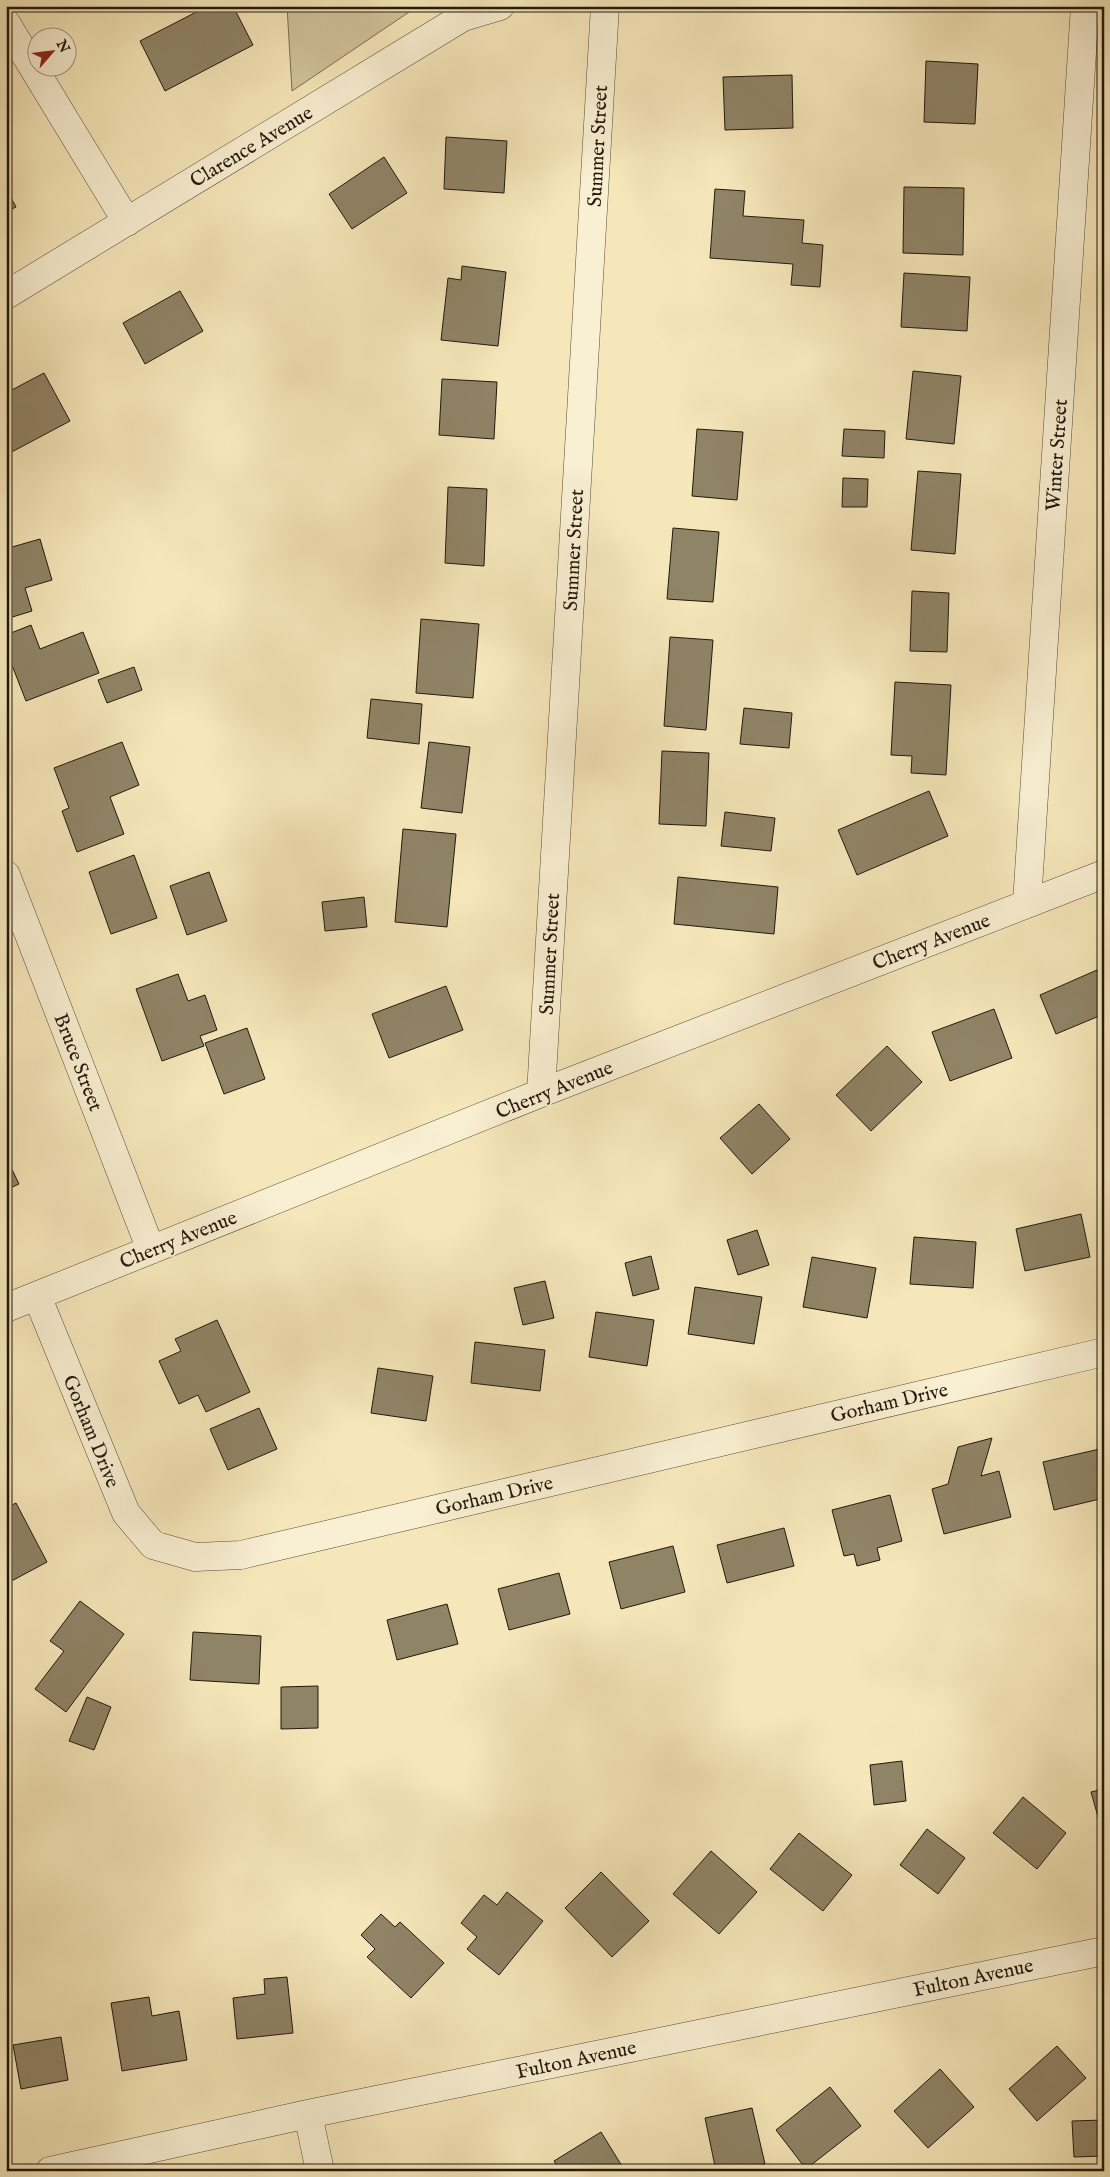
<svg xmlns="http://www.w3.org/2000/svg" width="1110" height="2177" font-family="'IM FELL English',serif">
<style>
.green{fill:#d2c49d;stroke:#7a6e55}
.building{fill:#908467;stroke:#22180d}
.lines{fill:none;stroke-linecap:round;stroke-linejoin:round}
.minor-casing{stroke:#574c38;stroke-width:29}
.tertiary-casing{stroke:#574c38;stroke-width:29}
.minor{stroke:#f9efd2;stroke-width:28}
.tertiary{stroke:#f9efd2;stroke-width:28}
.labels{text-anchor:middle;stroke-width:4;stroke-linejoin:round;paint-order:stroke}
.street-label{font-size:20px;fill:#22180d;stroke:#f9efd2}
</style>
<rect width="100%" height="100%" fill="#f6e7ba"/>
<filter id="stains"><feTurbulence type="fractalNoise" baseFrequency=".004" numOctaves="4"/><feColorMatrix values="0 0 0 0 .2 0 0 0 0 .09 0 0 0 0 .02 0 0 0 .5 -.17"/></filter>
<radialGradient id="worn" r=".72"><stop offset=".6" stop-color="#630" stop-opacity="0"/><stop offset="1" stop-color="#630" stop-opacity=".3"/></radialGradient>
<path class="green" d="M287 6H418L292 91Z"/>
<path class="building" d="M208 6H233L253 45 165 91 140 41Z
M926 61 978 64 975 124 924 122Z
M792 75 793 128 725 130 723 77Z
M446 137 507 141 504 193 444 189Z
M384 157 407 193 352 229 329 194Z
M904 187 964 188 963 255 903 253Z
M6 188 16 207 6 212Z
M715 189 745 191 743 216 804 220 802 243 823 245 820 287 791 285 793 264 710 258Z
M462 266 506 272 498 346 441 340 448 278 461 280Z
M904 273 970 277 967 331 901 327Z
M180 291 203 331 145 364 123 323Z
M913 371 961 376 954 444 906 439Z
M44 373 70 421 6 455V393Z
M442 379 497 382 494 439 439 435Z
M697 429 743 432 737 500 692 496Z
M844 429 885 431 884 458 842 456Z
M918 471 961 474 955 554 911 550Z
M843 478 868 479 867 507H842Z
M448 487 487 489 484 566 445 563Z
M6 525 12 547 40 539 52 580 25 588 32 611 6 619Z
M673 528 719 532 713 602 667 599Z
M912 591 949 593 947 652 910 651Z
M421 619 479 624 473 698 416 693Z
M31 625 40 649 83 632 99 673 26 701 6 650V635Z
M670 637 713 640 706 730 664 726Z
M134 667 142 690 107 703 98 680Z
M895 682 951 685 946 775 911 773 912 756 891 755Z
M371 699 422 704 419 744 367 738Z
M744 708 792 713 789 748 740 744Z
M122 742 139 785 110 797 124 834 77 852 62 811 69 808 54 768Z
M429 742 470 747 462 813 421 808Z
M662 751 709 753 706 826 659 824Z
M929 791 948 836 857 875 838 830Z
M725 812 775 818 771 851 721 846Z
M403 829 456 834 447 927 395 922Z
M134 855 157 918 111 934 89 872Z
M209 872 227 921 187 935 170 886Z
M678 877 778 887 774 934 674 924Z
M364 897 367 927 325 931 322 902Z
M1097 970 1104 985V1014L1056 1034 1040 995Z
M178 974 188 1001 205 995 217 1030 200 1036 204 1046 162 1061 136 989Z
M446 986 463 1030 389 1058 372 1014Z
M994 1009 1012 1058 950 1081 932 1032Z
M247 1028 265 1079 224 1094 205 1043Z
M887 1046 922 1082 871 1131 836 1095Z
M759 1104 790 1139 752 1174 720 1138Z
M6 1157 19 1184 6 1190Z
M1081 1214 1090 1257 1025 1271 1016 1229Z
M757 1230 769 1265 738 1275 727 1240Z
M914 1237 976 1242 973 1288 910 1284Z
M651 1256 659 1289 633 1296 625 1263Z
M812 1257 876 1268 867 1318 803 1307Z
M545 1281 554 1318 523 1325 514 1288Z
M695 1287 762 1297 754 1344 688 1334Z
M596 1312 654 1320 647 1366 589 1357Z
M217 1320 250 1392 206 1412 198 1395 179 1404 159 1361 181 1351 175 1339Z
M475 1342 545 1350 540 1391 471 1383Z
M378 1368 433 1376 426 1421 371 1413Z
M259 1408 277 1449 228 1470 210 1429Z
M992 1438 981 1476 999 1471 1011 1517 944 1534 932 1489 948 1484 958 1447Z
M1104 1448V1498L1054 1510 1043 1462Z
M890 1495 902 1541 877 1548 880 1560 857 1566 854 1554 844 1556 832 1510Z
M16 1503 47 1562 6 1584V1508Z
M784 1528 794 1566 727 1583 717 1545Z
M673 1546 685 1592 621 1609 609 1562Z
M559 1573 570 1614 509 1630 498 1589Z
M80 1601 124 1634 66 1712 35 1689 64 1651 50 1641Z
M447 1604 458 1644 397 1660 387 1620Z
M193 1632 261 1636 259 1684 190 1680Z
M318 1686V1728L281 1729V1687Z
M87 1697 111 1707 94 1750 69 1741Z
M902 1761 906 1801 874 1805 870 1765Z
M1104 1789V1838L1091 1792Z
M1023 1797 1066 1833 1037 1869 993 1833Z
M927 1829 965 1858 938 1894 900 1865Z
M799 1833 852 1875 823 1911 770 1869Z
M711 1851 757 1892 719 1934 673 1894Z
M601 1872 649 1921 612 1957 565 1908Z
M507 1892 543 1921 499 1975 467 1949 477 1937 461 1923 484 1895 497 1905Z
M381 1914 395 1927 400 1922 444 1963 411 1998 367 1957 375 1949 361 1935Z
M287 1977 293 2033 237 2039 233 1998 265 1994 264 1979Z
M149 1997 152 2016 179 2011 187 2060 122 2071 111 2003Z
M61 2037 68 2080 21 2089 13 2045Z
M1057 2046 1086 2078 1037 2121 1009 2089Z
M940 2069 974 2107 928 2148 894 2111Z
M830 2087 861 2126 806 2169 776 2130Z
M752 2108 765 2164 737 2171H716L705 2118Z
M1104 2120V2156L1074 2157 1072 2121Z
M601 2132 625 2171H560L554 2161Z"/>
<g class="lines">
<g class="minor-casing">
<path id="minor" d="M6 23 127 222
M6 295 463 17 500 6
M6 875 151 1250
M1027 903 1085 6
M541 1093 605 6
M37 1296 126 1513 153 1545 195 1557 241 1555 1104 1352
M6 1308 541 1093 1104 874"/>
</g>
<g class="tertiary-casing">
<path id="tertiary" d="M308 2114 320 2171
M50 2171 308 2114 1104 1951"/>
</g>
<use href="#minor" class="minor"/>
<use href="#tertiary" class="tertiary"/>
</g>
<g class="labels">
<g class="street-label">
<text transform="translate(251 146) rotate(-31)" y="7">Clarence Avenue</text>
<text transform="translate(597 146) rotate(-87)" y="7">Summer Street</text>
<text transform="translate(1056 455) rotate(-86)" y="7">Winter Street</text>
<text transform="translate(573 550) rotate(-87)" y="7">Summer Street</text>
<text transform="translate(931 941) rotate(-21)" y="7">Cherry Avenue</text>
<text transform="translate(549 954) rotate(-87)" y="7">Summer Street</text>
<text transform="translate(79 1062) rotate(69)" y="7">Bruce Street</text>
<text transform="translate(554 1089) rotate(-22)" y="7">Cherry Avenue</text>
<text transform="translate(178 1239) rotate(-22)" y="7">Cherry Avenue</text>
<text transform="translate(889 1402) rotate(-13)" y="7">Gorham Drive</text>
<text transform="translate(92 1431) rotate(68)" y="7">Gorham Drive</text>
<text transform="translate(494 1495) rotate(-13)" y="7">Gorham Drive</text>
<text transform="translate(973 1977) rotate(-12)" y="7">Fulton Avenue</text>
<text transform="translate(576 2059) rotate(-12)" y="7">Fulton Avenue</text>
</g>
</g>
<rect width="1110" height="2177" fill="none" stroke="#f6e7ba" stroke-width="25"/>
<rect x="8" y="8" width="1095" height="2162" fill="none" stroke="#22180d" stroke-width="2.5"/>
<rect x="12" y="12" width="1085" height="2152" fill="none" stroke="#22180d"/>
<g transform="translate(52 52) rotate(62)"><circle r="24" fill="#f9efd2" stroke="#a39983"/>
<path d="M0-4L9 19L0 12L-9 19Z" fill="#8f2418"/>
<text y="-8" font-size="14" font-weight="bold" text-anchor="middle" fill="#22180d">N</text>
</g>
<rect width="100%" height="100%" filter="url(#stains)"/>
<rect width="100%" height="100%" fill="url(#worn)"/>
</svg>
